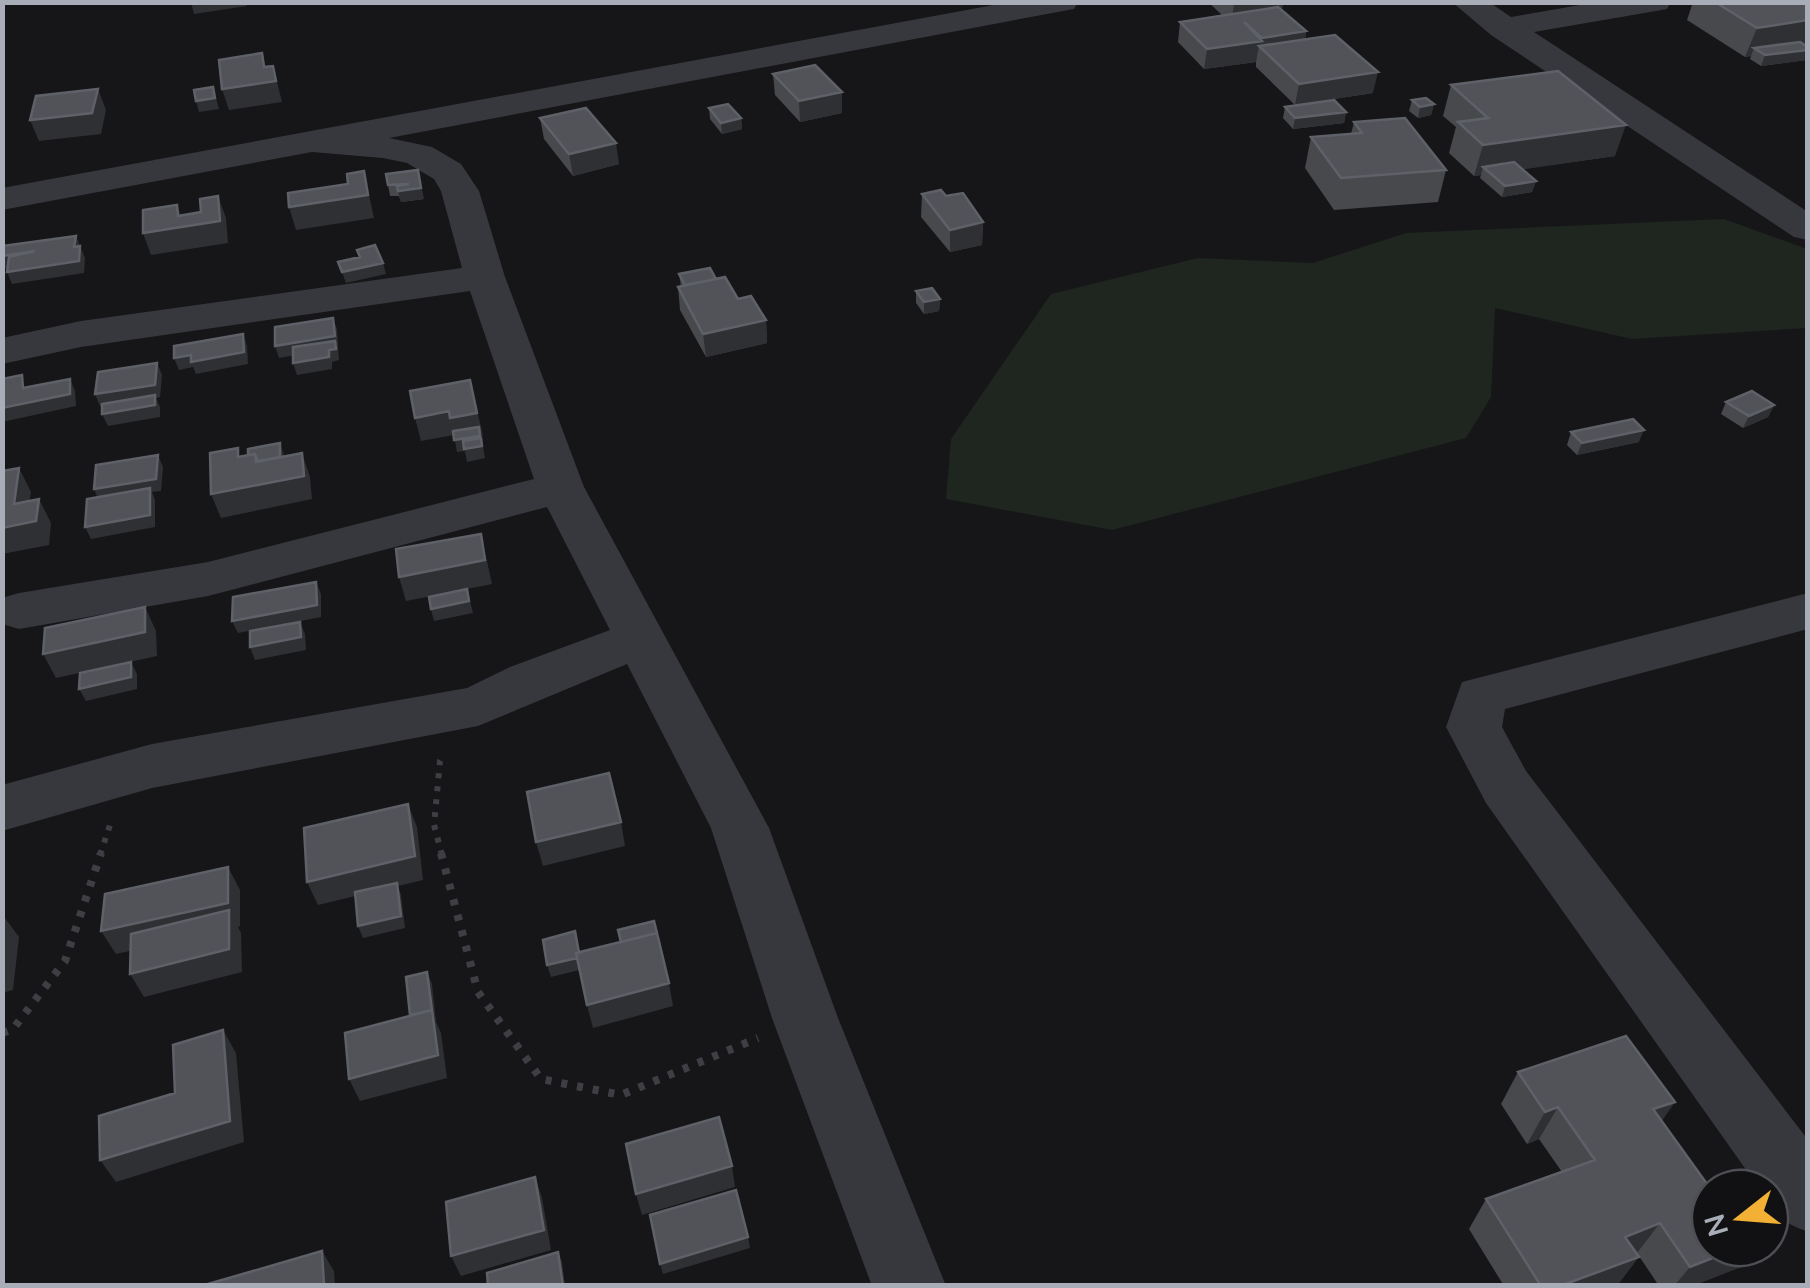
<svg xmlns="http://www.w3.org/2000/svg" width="1810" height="1288" font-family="Mulish,sans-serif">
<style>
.green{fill:#1e261f}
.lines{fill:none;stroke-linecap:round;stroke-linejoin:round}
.path-far1{stroke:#3d3f44;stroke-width:6;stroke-dasharray:5 8;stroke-linecap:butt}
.path{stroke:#3d3f44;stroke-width:8;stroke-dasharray:6 10;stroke-linecap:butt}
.street{fill:#37383d;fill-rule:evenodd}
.wall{fill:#47494d}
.shaded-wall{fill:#2f3033}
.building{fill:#525359;stroke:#5f6168;stroke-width:2.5}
</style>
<rect width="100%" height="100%" fill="#161618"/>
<path class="green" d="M1724 219 1807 249V328L1632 339 1495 308 1491 397 1466 438 1112 530 946 499 951 439 1051 294 1198 258 1313 263 1406 233Z"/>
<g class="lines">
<path class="path-far1" d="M100 855 111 822
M442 855 434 825 440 761 445 754"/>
<path class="path" d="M441 853 478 992 541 1079 621 1095 758 1038
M2 1033 13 1029 65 961 101 853"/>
<path class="street" d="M1010 2H1078L1074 9 1063 11 389 138 432 147 461 164 479 191 505 277 584 487 769 828 838 1018 946 1286H872L772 1018 711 828 627 664 478 726 152 788 2 831V785L152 744 467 688 510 667 610 630 547 507 208 596 19 629 2 624V598L19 593 208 562 534 479 470 291 81 347 2 364V338L81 321 462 268 441 191 434 179 407 163 383 158 312 152 2 210V188Z
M1452 2H1489L1511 17 1597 2H1671L1667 9 1656 11 1534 32 1808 212V240L1794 237 1491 35Z
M1808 593V629L1505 709 1502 727 1526 771 1808 1140V1232C1784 1223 1770 1215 1770 1188H1759L1486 803 1446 727 1462 682Z"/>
</g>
<path class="wall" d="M1208 2H1283L1282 10 1306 31 1305 40 1373 93 1295 105 1256 67V62L1204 69 1178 42 1180 22 1222 15Z
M1693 2H1808L1807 60 1761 66 1750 59 1751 56 1745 57 1687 20Z
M773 74 842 92V113L800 122 775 95Z
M1451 85 1615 156 1522 169 1536 181 1532 192 1502 197 1480 178 1481 175 1474 176 1449 153 1456 127 1443 116Z
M1412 100 1434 104 1431 115 1418 118 1409 111Z
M1285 107 1346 112 1344 123 1293 129 1283 118Z
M709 108 741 118 742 129 722 134 710 119Z
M540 118 619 164 573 176 544 139Z
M1354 122 1446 170 1438 202 1334 210 1305 168 1311 137 1351 134Z
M386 174 424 199 401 202 399 196H390Z
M922 194 946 196 983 222 982 245 950 252 921 217Z
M679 274 716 279 738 299 766 320 767 343 706 357 680 310 678 287 681 286Z
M916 291 940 299 939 311 924 314 916 303Z
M1726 402 1774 405 1768 417 1743 428 1721 414Z
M1571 432 1639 442 1577 455 1567 445Z
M1518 1072 1662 1122 1743 1266 1692 1286H1659L1637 1253 1617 1286H1504L1469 1229 1486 1199 1562 1172 1539 1139 1527 1144 1501 1104Z"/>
<path class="shaded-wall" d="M191 2H246L247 6 194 14Z
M1242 2H1283L1280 17 1231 24 1234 4Z
M1808 20V47L1754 48 1751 56 1745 57 1757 28Z
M1306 31 1303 51 1259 46 1256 62 1204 69 1207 49 1261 42 1262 38Z
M1808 50 1807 60 1761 66 1765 55Z
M262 53 268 74 273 66 282 102 229 110 222 89 264 67Z
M1378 72 1373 93 1295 105 1299 84Z
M213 87 219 109 199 112 196 101Z
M98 89 106 110 101 134 39 141 30 120Z
M842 92V113L800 122 799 101Z
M1434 104 1431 115 1418 118 1420 107Z
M1346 112 1344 123 1293 129 1295 118Z
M741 118 742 129 722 134 721 123Z
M1626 125 1615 156 1491 174 1483 167 1481 175 1474 176 1483 145Z
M616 143 619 164 573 176 569 154Z
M418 170 424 199 401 202 398 191Z
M364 171 374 218 296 230 289 207 368 195Z
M1536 181 1532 192 1502 197 1505 186Z
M218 196 226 218 228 243 151 255 143 233 177 205 185 226Z
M983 222 982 245 950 252V230Z
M76 236 85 258 84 273 12 284 7 272 74 247Z
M35 251 40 263 5 268 2 263V256Z
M383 263 386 274 346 283 342 272Z
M940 299 939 311 924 314V302Z
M333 318 337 329 339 360 332 362V369L297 375 293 363 336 348 279 358 275 346Z
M766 320 767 343 706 357 703 334Z
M243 334 247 346 248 364 196 374 193 367 179 370 174 358Z
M157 363 162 375 160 397 156 398 160 407V417L108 426 102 414 155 398 100 406 95 394Z
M70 379 75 391 76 406 2 422V408Z
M470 380 483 436H481L485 458 467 462 465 451 457 452 454 435 421 441 415 418Z
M1774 405 1768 417 1743 428 1749 416Z
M1644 430 1639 442 1577 455 1582 443Z
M280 443 284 455V469L302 453 310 477 312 499 221 518 211 494 255 454Z
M158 455 163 467 161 491 152 492 155 500V527L91 539 85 527 99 501 94 489Z
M19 468 31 492 27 523 39 499 51 523 49 545 2 554V528L14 504Z
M481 534 492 584 406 601 399 577Z
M316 582 321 594V617L238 633 232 621Z
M467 589 473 613 434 621 431 609Z
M145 607 156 631 157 656 56 678 43 654Z
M300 622 305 634 306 650 255 660 250 647Z
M131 662 137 674V689L86 701 79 689Z
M408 804 417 827 423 880 398 886 401 895 405 928 363 938 358 926 397 886 318 905 307 882Z
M621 822 625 846 543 866 536 842Z
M228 867 240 890V926L238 927 241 933 242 972 144 997 130 974 229 929 116 954 101 931Z
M2 914 19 937 13 990 2 993Z
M575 931 583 969 551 977 547 965Z
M427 972 432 984 436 1022 441 1033 447 1078 360 1101 349 1079 434 1022Z
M669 983 673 1006 593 1028 587 1005Z
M223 1030 236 1053 244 1142 116 1182 100 1160 230 1121Z
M1675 1102 1653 1134V1109Z
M1558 1107 1539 1139 1527 1144 1545 1112Z
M732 1166 735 1187 642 1215 636 1194Z
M535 1177 542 1198 551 1250 461 1276 451 1256Z
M1660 1223 1637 1253 1603 1267 1625 1237Z
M748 1237 750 1248 663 1274 660 1264Z
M1738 1248H1759L1743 1266 1692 1286H1674L1690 1267Z
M322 1251 334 1271 335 1286H324Z
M558 1252 562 1262 565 1286H563Z
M1639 1257 1617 1286H1560Z"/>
<path class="building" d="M1715 2H1808V20L1757 28Z
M1278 7 1306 31 1262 38 1244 22 1262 41 1207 49 1180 22Z
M1335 35 1378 72 1299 84 1259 46Z
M1800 42 1808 47V50L1765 55 1754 48Z
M262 53 264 67 273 66 276 81 222 89 219 60Z
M815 65 842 92 799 101 773 74Z
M1558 71 1626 125 1483 145 1458 122 1488 118 1451 85Z
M213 87 215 98 196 101 194 90Z
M98 89 92 113 30 120 36 96Z
M1426 98 1434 104 1420 107 1412 100Z
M1334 100 1346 112 1295 118 1285 107Z
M728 104 741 118 721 123 709 108Z
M586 108 616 143 569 154 540 118Z
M1405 118 1446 170 1341 178 1311 137 1362 133 1354 122Z
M1514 162 1536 181 1505 186 1483 167Z
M418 170 421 188 398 191 397 186 409 184 388 185 386 174Z
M364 171 368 195 289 207 288 193 348 184 347 174Z
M941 190 946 196 963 193 983 222 950 230 922 194Z
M218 196 220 221 143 233V210L177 205 178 216 201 212 200 199Z
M76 236 74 247 80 246 79 261 7 272 9 257 35 251 2 256V246Z
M375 245 383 263 342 272 338 262 360 257 357 250Z
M710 268 716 279 685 285 679 274Z
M725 277 738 299 751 296 766 320 703 334 678 287Z
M932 288 940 299 924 302 916 291Z
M333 318 335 336 275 346V327Z
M243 334 244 352 191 362V355L174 358V346Z
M335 341 336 349 329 350V357L293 363V347Z
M157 363 155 385 95 394 98 372Z
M22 375 23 388 70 379V394L2 408V379Z
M470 380 477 413 450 418 449 411 415 418 410 391Z
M1752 391 1774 405 1749 416 1726 402Z
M155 395V405L102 414V404Z
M1633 419 1644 430 1582 443 1571 432Z
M479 427 480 436 454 440 453 431Z
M481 438 482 446 464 449 463 441Z
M280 443V457L258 461 255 454 248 455V449Z
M238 448V457L255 454 256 462 302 453 304 476 211 494 210 453Z
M158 455 156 479 94 489 96 465Z
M19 468 14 504 39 499 36 521 2 528V471Z
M150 488V515L85 527 87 499Z
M481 534 485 560 399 577 396 549Z
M316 582 317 605 232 621 233 597Z
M467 589 469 601 431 609 429 597Z
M145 607V632L43 654 45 628Z
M300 622 301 637 250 647V631Z
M131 662V677L79 689 80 673Z
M609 773 621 822 536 842 527 792Z
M408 804 415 856 307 882 304 828Z
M228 867V903L101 931 105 894Z
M397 883 401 916 358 926 355 892Z
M229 910V949L130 974 131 934Z
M654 921 657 933 621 942 618 930Z
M575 931 579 953H576L577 958 547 965 543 940Z
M657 933 669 983 587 1005 576 953Z
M427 972 432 1010 410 1015 406 977Z
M432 1010 438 1055 349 1079 345 1033Z
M223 1030 230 1121 100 1160 99 1116 175 1093 173 1045Z
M1626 1036 1675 1102 1653 1109 1707 1184 1725 1176 1734 1188H1710V1248H1738L1690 1267 1660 1223 1625 1237 1639 1257 1560 1286H1541L1486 1199 1595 1160 1558 1107 1545 1112 1518 1072Z
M719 1117 732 1166 636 1194 626 1144Z
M535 1177 544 1230 451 1256 446 1202Z
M736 1190 748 1237 660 1264 650 1215Z
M322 1251 324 1286H208V1284Z
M558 1252 563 1286H488L487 1273Z"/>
<rect width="1810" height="1288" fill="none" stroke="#a8adb8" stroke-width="10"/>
<g transform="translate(1740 1218) rotate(253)"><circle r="48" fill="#111113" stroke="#4d4f55" stroke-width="2.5"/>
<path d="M0-8L18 38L0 25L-18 38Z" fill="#f2b134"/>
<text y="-15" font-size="28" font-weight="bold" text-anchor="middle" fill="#a8adb8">N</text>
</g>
</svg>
